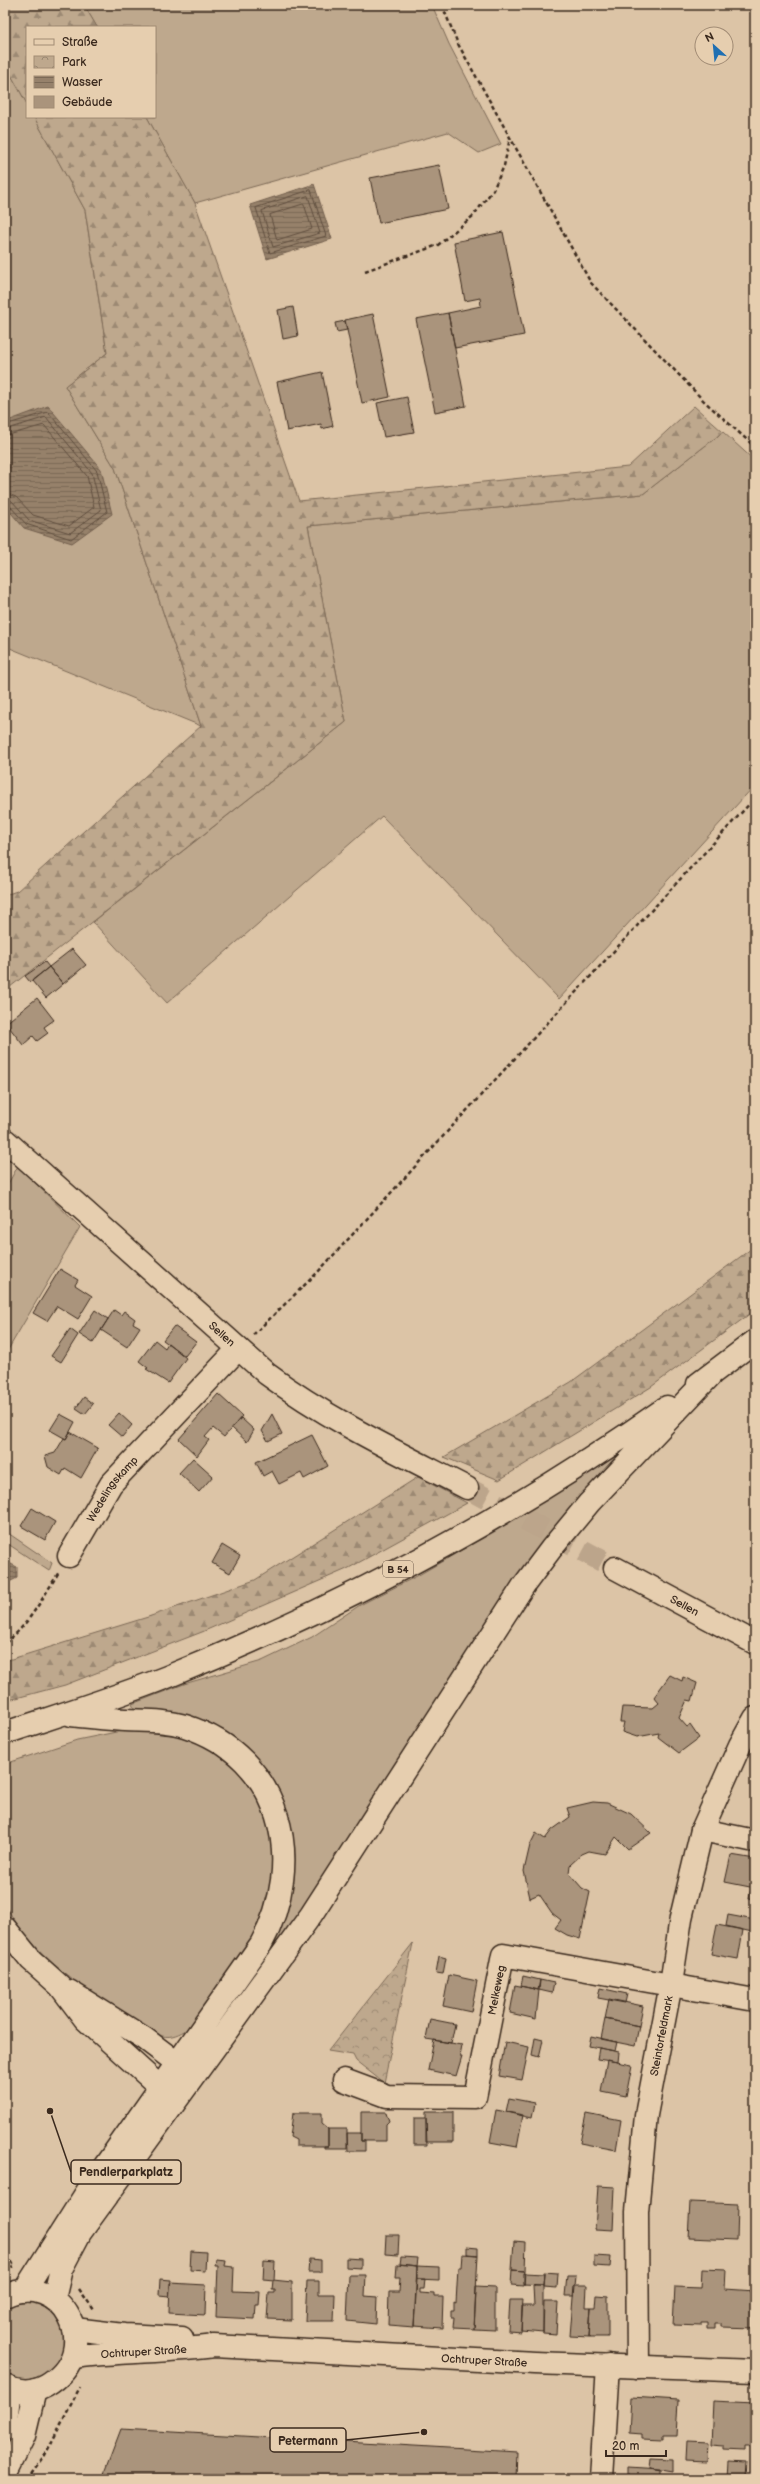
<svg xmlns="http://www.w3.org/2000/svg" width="760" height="2484" font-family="'Balsamiq Sans',sans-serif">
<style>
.grass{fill:#bea88d;stroke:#7c6956}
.forest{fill:url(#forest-firs);stroke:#7c6956}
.park{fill:url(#park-crowns);stroke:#7c6956}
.water{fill:url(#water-rules);stroke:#725e4c}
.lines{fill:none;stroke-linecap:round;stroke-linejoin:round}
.shore{stroke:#5f4d3d;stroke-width:1}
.building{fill:#aa947c;stroke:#3b2a1e}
.minor-tunnel{stroke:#bca58b;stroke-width:22;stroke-dasharray:22 11;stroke-linecap:butt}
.minor-casing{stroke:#3b2a1e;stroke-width:25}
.major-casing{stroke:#3b2a1e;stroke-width:25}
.highway-casing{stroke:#3b2a1e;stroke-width:25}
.path{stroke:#3b2a1e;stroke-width:2.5;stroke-dasharray:4 3;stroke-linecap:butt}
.minor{stroke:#e6ceaf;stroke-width:22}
.major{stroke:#e6ceaf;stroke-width:22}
.highway{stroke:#e6ceaf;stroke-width:22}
.labels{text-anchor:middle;stroke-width:3;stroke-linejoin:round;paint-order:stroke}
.shield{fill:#e6ceaf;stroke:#6e5b4a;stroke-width:1}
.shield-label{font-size:10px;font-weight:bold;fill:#3b2a1e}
.street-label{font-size:11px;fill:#3b2a1e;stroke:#e6ceaf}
.leader{fill:none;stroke:#3b2a1e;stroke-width:1.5}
.callout-dot{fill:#3b2a1e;stroke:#e6ceaf;stroke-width:1.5}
.callout{fill:#e6ceaf;stroke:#3b2a1e;stroke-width:1.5}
.callout-label{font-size:12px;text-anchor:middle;font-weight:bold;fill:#3b2a1e}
</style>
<defs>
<pattern id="forest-firs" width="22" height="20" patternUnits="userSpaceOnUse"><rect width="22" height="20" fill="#bea88d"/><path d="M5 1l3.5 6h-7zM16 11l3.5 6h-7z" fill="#9c8973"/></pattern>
<pattern id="park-crowns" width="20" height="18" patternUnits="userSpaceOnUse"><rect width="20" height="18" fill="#bea88d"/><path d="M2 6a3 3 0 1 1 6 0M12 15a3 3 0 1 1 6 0" fill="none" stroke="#9c8973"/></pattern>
<pattern id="water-rules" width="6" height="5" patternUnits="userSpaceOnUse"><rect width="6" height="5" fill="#96816b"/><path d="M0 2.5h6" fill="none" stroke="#7c6a57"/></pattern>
</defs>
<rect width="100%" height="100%" fill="#dcc4a6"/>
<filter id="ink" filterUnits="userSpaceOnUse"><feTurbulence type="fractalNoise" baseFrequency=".025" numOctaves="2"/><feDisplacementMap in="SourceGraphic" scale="8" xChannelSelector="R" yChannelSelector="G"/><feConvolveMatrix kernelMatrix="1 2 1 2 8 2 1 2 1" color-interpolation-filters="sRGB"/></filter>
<g filter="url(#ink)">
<path class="grass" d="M84 5H432L449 44 501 144 479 153 448 132 195 203 147 117H155V27H97Z
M5 64 27 104V117H34L85 210 107 353 65 386 115 468 201 726 5 646Z
M723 432 755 461V785L559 999 382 816 167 1003 93 922 346 722 308 526 643 494Z
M18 1166 80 1227 5 1355V1189Z
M616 1456 576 1504 324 1881 204 2045 276 1936 289 1901 294 1878 295 1855 287 1817 264 1773 135 1710 132 1704 184 1684 262 1661 312 1637 360 1605 417 1576 508 1523Z
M5 1531 52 1563 49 1571 5 1542Z
M131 1729C146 1731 165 1730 179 1735 241 1756 278 1809 272 1874 271 1882 272 1891 269 1899 255 1947 216 1988 188 2029 179 2034 172 2038 162 2036 151 2035 139 2024 130 2018 81 1988 34 1956 5 1905V1764L77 1740Z
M29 2301C67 2310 80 2356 43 2375 37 2379 30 2382 23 2381 17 2381 10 2377 5 2375V2307Z"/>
<path class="forest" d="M5 5H84L97 27H27V104L5 64Z
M34 117H147L195 203 299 501 628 467 694 406 723 432 643 494 308 526 346 722 5 991V895L17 891 201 726 115 468 65 386 107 353 85 210Z
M755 1246V1310L651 1387 499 1480 444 1457 571 1382Z
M418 1477 467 1503 347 1569 202 1632 65 1685 5 1701V1661L148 1617 255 1580Z"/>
<path class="park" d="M413 1943 384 2083 356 2061 353 2055 328 2051Z"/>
<path class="water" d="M314 184 332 239 267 259 250 205Z
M48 406 101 469 112 514 72 543 24 528 5 506V422Z
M5 1561 17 1567V1578L7 1583H5Z"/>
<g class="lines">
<path class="shore" d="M311 190 326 236 270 253 256 208Z
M308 196 320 233 273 247 262 211Z
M304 204 312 229 277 240 270 215Z
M5 425 48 412 97 471 107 512 71 539 26 524 10 506 5 504
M5 430 46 417 92 473 101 510 70 533 29 520 12 501 5 499
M5 436 44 425 87 476 94 507 69 526 33 515 16 497 5 493"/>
</g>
<path class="building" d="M439 165 448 209 379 223 370 178Z
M503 232 524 335 455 348 448 313 481 306 480 298 465 301 454 242Z
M293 307 298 336 283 339 278 310Z
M448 313 466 406 435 412 416 319Z
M373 314 390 397 362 403 345 320Z
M345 321 347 330 337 332 335 323Z
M322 372 333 426 322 429 321 424 287 431 277 382Z
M407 397 414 432 384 437 377 403Z
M72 949 86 965 63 984 49 967Z
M45 962 49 967 30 982 25 976Z
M49 967 63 984 46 998 32 981Z
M37 998 54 1020 44 1027 48 1033 37 1041 33 1036 23 1045 6 1023Z
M60 1269 78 1280 75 1285 92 1296 78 1319 57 1306 47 1321 33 1313Z
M95 1310 108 1319 93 1343 79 1334Z
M114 1310 121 1315 124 1311 135 1319 133 1323 140 1327 127 1347 101 1330Z
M174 1326 196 1342 185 1356 163 1340Z
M70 1329 78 1335 61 1362 51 1356Z
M155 1340 165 1348 168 1343 186 1358 168 1383 146 1369 148 1368 139 1361Z
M218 1394 242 1416 224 1437 213 1428 205 1437 209 1440 197 1456 179 1439Z
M84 1397 93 1404 85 1414 76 1408Z
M119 1413 132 1425 122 1437 108 1425Z
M60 1414 75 1422 66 1439 50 1430Z
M272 1414 282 1434 268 1441 262 1431Z
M241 1418 254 1430 247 1442 232 1428Z
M70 1432 98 1448 81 1478 65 1468 61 1475 48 1467 45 1456 55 1453 64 1438 66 1439Z
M312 1435 328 1466 304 1479 301 1473 279 1484 272 1471 263 1476 256 1462Z
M193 1458 213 1476 199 1492 179 1473Z
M32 1508 55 1522 45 1540 21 1526Z
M222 1545 240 1556 230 1573 212 1563Z
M670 1675 682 1681 683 1677 697 1683 692 1701 687 1700 679 1718 687 1727 690 1725 699 1738 679 1753 658 1737 659 1733 637 1737 622 1732 624 1722H620L622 1707 653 1708 659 1703 654 1697Z
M593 1802 607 1803 631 1814 651 1833 628 1849 616 1837 605 1854 589 1851 582 1854 570 1865 569 1873 582 1888 590 1892 580 1939 567 1935 555 1928 561 1920 552 1913 539 1894 530 1898 524 1871 530 1845 536 1833 545 1839 552 1830 570 1817 567 1808Z
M731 1855 755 1859V1888L725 1882Z
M751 1888H755V1899L749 1898Z
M728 1915 755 1920 752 1932 726 1926Z
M717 1925 743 1930 738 1959 711 1954Z
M439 1956 446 1958 443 1974 436 1973Z
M449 1975 477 1981 471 2012 443 2006Z
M523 1976 540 1980 538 1990 521 1986Z
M540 1980 554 1983 552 1993 539 1990Z
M515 1985 539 1990 536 2019 510 2013Z
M600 1988 627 1994 625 2003 598 1998Z
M609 1999 643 2006 639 2026 605 2019Z
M430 2019 455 2024 451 2043 426 2039Z
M605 2019 639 2026 635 2046 601 2039Z
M591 2036 617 2042 615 2051 589 2046Z
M535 2038 543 2040 539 2057 532 2055Z
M434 2040 462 2045 460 2056H462L456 2076 428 2070Z
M505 2042 529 2047 522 2080 499 2076Z
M599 2048 619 2052 618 2062 597 2059Z
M607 2060 632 2065 626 2096 601 2091Z
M509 2098 535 2103 532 2118 506 2112Z
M496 2110 523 2115 517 2147 490 2142Z
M361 2112H386L389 2121 386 2124V2141H361Z
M426 2112H453V2142H426Z
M293 2113H322V2124L328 2129V2146H296V2140L290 2137Z
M586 2113 621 2120 616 2150 580 2143Z
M414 2118H426L427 2145H414Z
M328 2129H347V2148H324V2146H328Z
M347 2133H361V2141H365V2151H348Z
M598 2186 615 2187 613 2230 595 2229Z
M690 2202 738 2204 737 2240 688 2238Z
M386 2235H399L398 2255 385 2254Z
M514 2241 526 2242 525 2271 512 2270Z
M467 2247 478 2248V2255L467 2254Z
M191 2251 206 2252 205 2271 190 2270Z
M462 2254 478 2255 474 2329 453 2328 454 2317H451V2310H454V2302L456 2303 458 2267H461Z
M594 2256 611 2257 610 2267 594 2266Z
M401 2257 418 2258 417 2266 400 2264Z
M346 2258 361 2259V2268L346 2267Z
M216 2259 226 2260 225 2266 234 2267 233 2291 260 2292 259 2305H256L255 2319 216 2317 218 2266H215Z
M309 2259 321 2260V2272H308Z
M264 2261 275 2262 274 2280 263 2279Z
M397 2264 417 2266 414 2327 388 2325 389 2292H399L400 2278H396Z
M417 2266 439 2267V2280L417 2279Z
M702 2269 726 2270 725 2289 755 2291V2328L722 2327V2324H715V2329H707V2323H701V2326L673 2325 675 2287 701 2288Z
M512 2270 525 2271 524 2286 511 2285Z
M544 2272 558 2273 557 2288 543 2287Z
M524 2273 544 2274 543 2285 524 2284Z
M349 2275H366L365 2296 377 2297 376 2324 347 2321Z
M567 2276H576L574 2296H565Z
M160 2279 171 2280 169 2296 159 2295Z
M417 2279H425L424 2289H420V2293L434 2294V2297H443L442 2328 414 2326Z
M273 2280 292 2282V2320L267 2319 269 2293H275V2290H272Z
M307 2281H319V2294H335L334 2321H305Z
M170 2283 206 2285 205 2315 169 2313Z
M533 2285H543V2332L521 2330 522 2306H534Z
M574 2285H587L586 2308H591L589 2337 570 2336Z
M476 2286 495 2287V2330L474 2329Z
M596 2295 608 2296V2337H589L591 2308H595Z
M510 2300H523L521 2332 508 2331Z
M544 2302H558L556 2334 543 2333Z
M631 2397 679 2400 677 2435H663V2439L642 2438V2434L629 2433Z
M713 2401 755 2403V2447H745V2451L724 2450V2446L711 2445Z
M121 2429 517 2452 516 2479H102Z
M687 2442 708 2443 707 2461 686 2460Z
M650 2458 673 2459V2472L649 2468Z
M729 2462 747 2463 746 2479H728Z
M628 2467 660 2469V2479H628Z
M692 2475 729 2477 728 2479H692Z"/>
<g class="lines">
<path class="minor-tunnel" d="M467 1488 615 1568"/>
<g class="minor-casing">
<g id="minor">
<path id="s1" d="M5 1140 267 1374C329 1420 399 1453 467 1488"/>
<path id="s2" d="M69 1556 111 1484 238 1349"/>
<path id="s3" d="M615 1568 755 1643"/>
<path d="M702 1830 755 1841"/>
<path id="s4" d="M344 2080 387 2096 475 2097 503 1955 755 2000"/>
<path id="s5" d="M638 2367 637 2212 646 2115 671 1984 681 1918 702 1830 740 1745 755 1718"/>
<path d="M5 2429 10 2389"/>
<path d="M5 2474 24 2436 35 2390"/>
<path d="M601 2479 608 2365"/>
</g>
</g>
<g class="major-casing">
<g id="major">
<path d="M5 2296C60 2269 108 2350 46 2386 33 2393 18 2393 5 2386"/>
<path d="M74 2329 124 2335 182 2338"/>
<path id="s6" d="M73 2357C120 2351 167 2352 214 2346L535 2363 755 2371"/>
</g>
</g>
<g class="highway-casing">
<path id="highway" d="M698 1384 755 1341
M5 1733C59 1715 114 1698 167 1677 343 1606 512 1516 667 1407
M5 1928 31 1960 60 1986 85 2019 160 2087 174 2088
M69 1991 144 2038 177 2063 182 2076
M24 2291 92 2184 261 1944C307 1861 282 1757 185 1726 165 1720 146 1721 125 1720 107 1719 89 1717 71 1715
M54 2299 61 2269 80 2233 311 1915 524 1585 551 1549 589 1503 710 1376"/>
</g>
<path class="path" d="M442 5 458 44 591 283 704 401 755 447
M365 271 438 245 473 216 493 190 504 166 510 138
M253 1335 317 1273 755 798
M5 1643C29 1625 43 1597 59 1572
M5 2249 14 2266
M5 2271 13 2267
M79 2289 94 2310
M28 2479 44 2457 80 2387"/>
<use href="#minor" class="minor"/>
<use href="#major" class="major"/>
<use href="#highway" class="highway"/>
</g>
</g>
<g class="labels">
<rect class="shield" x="383" y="1561" width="30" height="16" rx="3"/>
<g class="shield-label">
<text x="398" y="1573">B 54</text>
</g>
<g class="street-label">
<text dy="4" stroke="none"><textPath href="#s1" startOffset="291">Sellen</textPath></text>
<text dy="4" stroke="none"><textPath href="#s2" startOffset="80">Wedelingskamp</textPath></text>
<text dy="4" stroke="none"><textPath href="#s3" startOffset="79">Sellen</textPath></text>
<text dy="4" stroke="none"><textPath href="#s4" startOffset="243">Melkeweg</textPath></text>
<text dy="4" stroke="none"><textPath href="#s5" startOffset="333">Steintorfeldmark</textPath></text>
<text dy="4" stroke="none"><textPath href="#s6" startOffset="71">Ochtruper Straße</textPath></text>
<text dy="4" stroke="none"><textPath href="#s6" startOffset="412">Ochtruper Straße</textPath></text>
</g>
</g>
<path class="leader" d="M50 2111L71 2172M424 2432L346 2440"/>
<g class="callout-dot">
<circle cx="50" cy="2111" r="4"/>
<circle cx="424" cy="2432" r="4"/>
</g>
<g class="callout">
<rect x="71" y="2160" width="110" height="24" rx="4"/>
<rect x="270" y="2428" width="76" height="24" rx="4"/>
</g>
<g class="callout-label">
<text x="126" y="2176">Pendlerparkplatz</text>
<text x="308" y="2445">Petermann</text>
</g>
<rect width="760" height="2484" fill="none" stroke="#e6ceaf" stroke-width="20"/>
<rect x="10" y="10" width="740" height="2464" fill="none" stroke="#3b2a1e" stroke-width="1.5" filter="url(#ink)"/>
<rect x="26" y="26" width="130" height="92" fill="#e6ceaf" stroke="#a28c75"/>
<rect x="34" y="39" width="20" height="6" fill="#e6ceaf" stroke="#a28c75"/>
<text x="62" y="46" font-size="12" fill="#3b2a1e">Straße</text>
<rect x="34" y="56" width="20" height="12" fill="url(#park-crowns)" stroke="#a28c75"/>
<text x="62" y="66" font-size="12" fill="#3b2a1e">Park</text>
<rect x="34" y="76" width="20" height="12" fill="url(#water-rules)" stroke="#a28c75"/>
<text x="62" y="86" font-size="12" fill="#3b2a1e">Wasser</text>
<rect x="34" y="96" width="20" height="12" fill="#aa947c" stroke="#a28c75"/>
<text x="62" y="106" font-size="12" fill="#3b2a1e">Gebäude</text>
<g transform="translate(714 46) rotate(333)"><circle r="19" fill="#e6ceaf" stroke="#a28c75"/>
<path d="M0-3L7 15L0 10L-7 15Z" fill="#1f6fb2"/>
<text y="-6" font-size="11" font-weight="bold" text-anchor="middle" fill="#3b2a1e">N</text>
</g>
<path d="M606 2450v6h60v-6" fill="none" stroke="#3b2a1e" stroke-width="2"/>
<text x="612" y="2450" font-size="12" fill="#3b2a1e" stroke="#e6ceaf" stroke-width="3" paint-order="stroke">20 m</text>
</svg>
